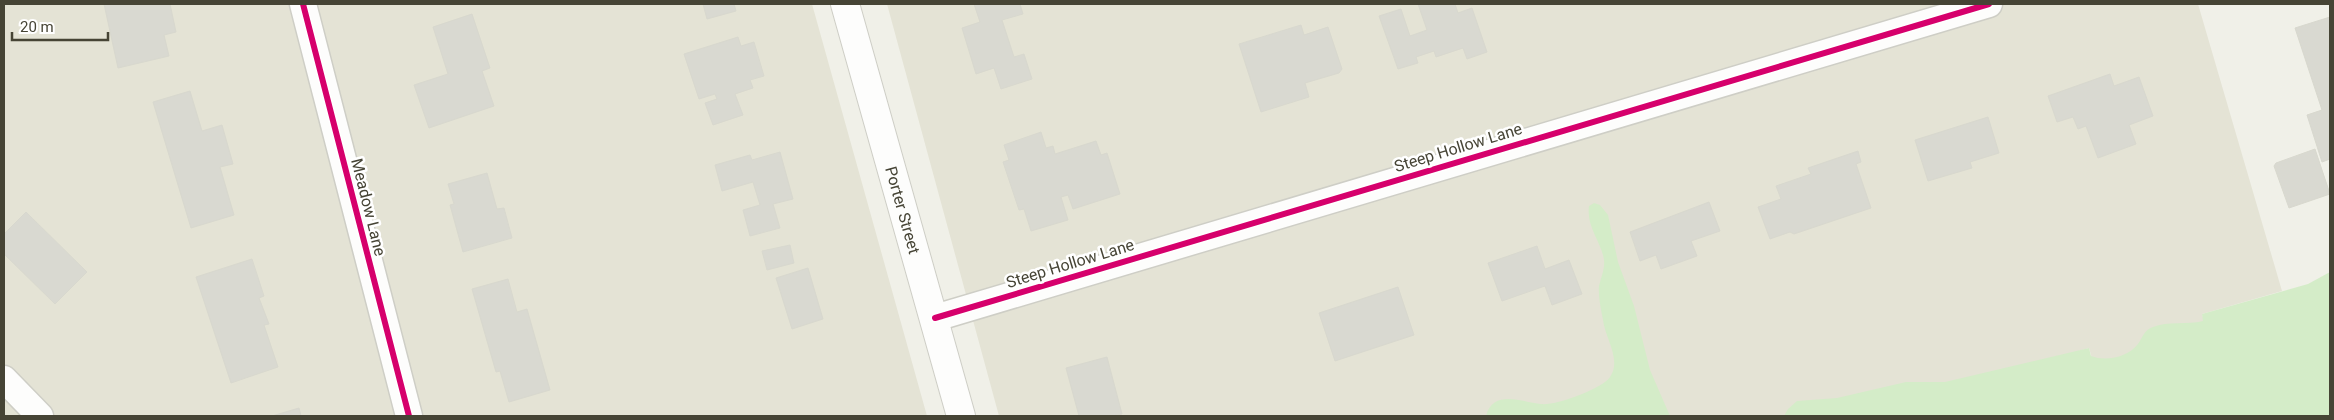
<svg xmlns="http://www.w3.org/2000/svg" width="2334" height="420" font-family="Roboto,sans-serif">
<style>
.residential{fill:#e4e3d5}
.green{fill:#d4ecc8}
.building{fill:#d9d9d1;stroke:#d8d8ce}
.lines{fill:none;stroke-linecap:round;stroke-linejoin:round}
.minor-casing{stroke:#cecec6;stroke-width:29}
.tertiary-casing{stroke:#cecec6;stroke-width:30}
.minor{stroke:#fdfdfc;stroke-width:26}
.tertiary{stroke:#fdfdfc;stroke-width:28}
.cycleway-casing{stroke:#fff;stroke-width:9}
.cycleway{stroke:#d6006c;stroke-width:6}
.labels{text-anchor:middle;stroke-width:5;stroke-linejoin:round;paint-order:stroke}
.street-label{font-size:16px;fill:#464435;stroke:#fff}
</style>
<rect width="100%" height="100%" fill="#f0f0e8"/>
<path class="residential" d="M4 4H812L927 416H4Z
M887 4H2198L2282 291 2202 314 2208 336 2095 369 2089 348 1857 416H999Z"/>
<path class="green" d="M1594 203 1600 205 1608 215 1618 262 1634 306 1650 370 1670 416H1486C1493 389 1522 402 1541 404 1555 406 1602 389 1610 377 1622 360 1605 338 1603 320 1601 310 1598 295 1599 286 1601 277 1605 269 1604 260 1602 243 1586 227 1589 206Z
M2330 272V416H1784L1788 409 1797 401 1837 398 1906 382H1945L2089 348 2091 356C2106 362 2128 357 2138 344 2143 337 2144 330 2153 327 2167 321 2188 325 2203 321L2202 314 2308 284Z"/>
<path class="building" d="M104 4H170L176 32 164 35 169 56 118 68Z
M703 4H734L736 11 707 19Z
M974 4H1020L1023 14 1002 20 1014 57 1024 54 1032 79 1001 89 994 68 976 74 962 28 980 22Z
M1418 4H1455L1458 13 1472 8 1487 52 1467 59 1463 48 1436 57 1434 51 1416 57 1418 63 1398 69 1379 16 1401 9 1410 36 1427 30Z
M472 14 490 68 482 71 494 106 429 128 414 85 448 74 433 27Z
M2330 17V159L2322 162 2307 115 2322 110 2295 28Z
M1301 25 1304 35 1328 27 1342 69 1339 73 1305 83 1309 97 1261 112 1239 44Z
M738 37 741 46 754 42 764 76 750 80 753 88 735 94 743 115 713 125 705 103 717 99 715 94 699 99 684 54Z
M2110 74 2114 86 2139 77 2153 116 2129 125 2136 144 2098 158 2086 126 2078 129 2073 117 2057 122 2048 96Z
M190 91 202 131 222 125 233 164 220 167 234 215 191 228 153 102Z
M1988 117 1999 153 1970 162 1972 168 1928 181 1915 140Z
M1041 132 1046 148 1053 146 1055 154 1096 141 1101 155 1107 153 1120 194 1073 209 1068 195 1061 197 1068 220 1031 231 1024 209 1019 210 1003 162 1009 160 1004 145Z
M2315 149 2330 194 2289 208 2274 166 2276 163Z
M1858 151 1861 162 1856 164 1871 208 1794 234 1790 232 1770 239 1758 207 1781 199 1776 186 1811 174 1808 168Z
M780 152 793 199 773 204 780 228 750 236 743 210 760 205 753 182 722 191 715 165 750 155 752 160Z
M487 173 497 209 504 208 512 238 463 252 450 205 454 204 448 184Z
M1709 202 1720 231 1691 241 1697 256 1661 269 1656 255 1640 261 1630 232Z
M26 212 87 272 55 304 4 254V234Z
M790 245 794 263 767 270 762 251Z
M1537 246 1545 269 1569 260 1582 294 1552 305 1545 286 1502 301 1488 263Z
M252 259 264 296 259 298 269 324 264 325 278 367 231 383 196 277Z
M808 268 823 319 792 329 776 278Z
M508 279 517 312 527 309 550 390 509 402 500 371 496 372 472 289Z
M1398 287 1414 335 1335 361 1319 313Z
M1107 357 1122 414 1113 416H1079L1066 368Z
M299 408 301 416H272Z"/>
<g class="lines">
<g class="minor-casing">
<path id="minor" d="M303 4 409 416
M935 318 1989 4
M4 379 40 416"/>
</g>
<g class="tertiary-casing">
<g id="tertiary">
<path id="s1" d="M845 4 961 416"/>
</g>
</g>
<use href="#minor" class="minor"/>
<use href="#tertiary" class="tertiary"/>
<g class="cycleway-casing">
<path id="cycleway" d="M303 4 409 416
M935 318 1989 4"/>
</g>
<use href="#cycleway" class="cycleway"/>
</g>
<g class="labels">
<g class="street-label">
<text transform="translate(1458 147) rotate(-17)" y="6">Steep Hollow Lane</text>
<text transform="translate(369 207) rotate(76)" y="6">Meadow Lane</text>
<text dy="6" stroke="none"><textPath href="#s1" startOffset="214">Porter Street</textPath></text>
<text transform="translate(1070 263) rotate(-17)" y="6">Steep Hollow Lane</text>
</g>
</g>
<rect width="2334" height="420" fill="none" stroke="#464435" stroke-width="10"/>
<path d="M12 32v8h96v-8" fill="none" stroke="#464435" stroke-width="2.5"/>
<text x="20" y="32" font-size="15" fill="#464435" stroke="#ffffff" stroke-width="4" paint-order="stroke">20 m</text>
</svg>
